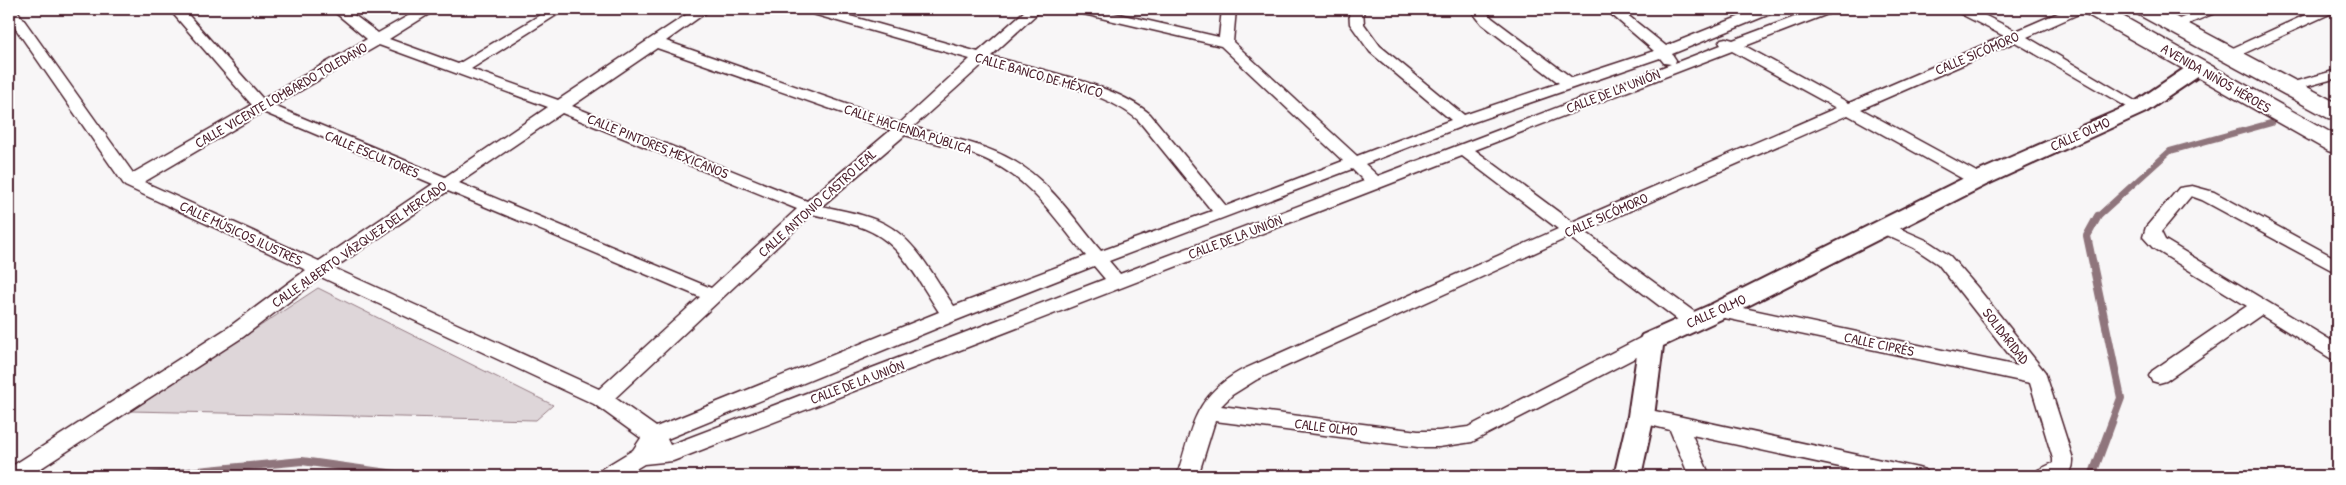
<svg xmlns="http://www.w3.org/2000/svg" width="2346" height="485" font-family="'Patrick Hand',sans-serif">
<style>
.green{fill:#ded6d9;stroke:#947a82}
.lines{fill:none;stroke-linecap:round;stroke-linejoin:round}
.stream-far1{stroke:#8f747b;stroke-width:6}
.stream{stroke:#8f747b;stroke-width:8}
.service-casing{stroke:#4a1f2b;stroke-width:11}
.minor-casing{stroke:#4a1f2b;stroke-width:3}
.tertiary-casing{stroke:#4a1f2b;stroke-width:4}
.primary-casing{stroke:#4a1f2b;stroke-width:3}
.service{stroke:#fff;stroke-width:8}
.minor{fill:#fff;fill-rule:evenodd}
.tertiary{fill:#fff;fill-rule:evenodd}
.primary{fill:#fff;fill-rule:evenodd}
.labels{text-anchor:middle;stroke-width:4;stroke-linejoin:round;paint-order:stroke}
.street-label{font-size:14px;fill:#4a1f2b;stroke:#fff}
</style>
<rect width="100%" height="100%" fill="#f8f6f7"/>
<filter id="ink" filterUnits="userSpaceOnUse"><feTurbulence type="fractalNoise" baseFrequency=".02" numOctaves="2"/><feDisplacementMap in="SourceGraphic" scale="10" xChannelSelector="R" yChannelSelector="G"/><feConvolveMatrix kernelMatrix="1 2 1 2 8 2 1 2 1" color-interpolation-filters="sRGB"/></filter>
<g filter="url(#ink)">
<path class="green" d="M318 288 553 405 536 420 131 411Z"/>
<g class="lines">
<path class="stream-far1" d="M2096 218 2170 151 2271 123"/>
<path class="stream" d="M146 476 302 461 410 476
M2092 476 2121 398 2087 236 2098 216"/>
<g class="service-casing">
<path id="service" d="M2175 25 2214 9
M2290 87 2337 74"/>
</g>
<g class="minor-casing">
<path id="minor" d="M9 9H16L133 173 252 105 169 9H183L263 99 367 39 331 9H346L378 33 420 9H437L389 39 458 64 550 9H566L471 69 558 100 695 9H711L666 41 900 123 970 59 806 12 804 9H825L978 52 1027 9H1042L991 56C1039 70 1113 83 1150 114L1226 206 1343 161 1221 46 1075 12 1073 9H1097L1219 37 1222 9H1236L1233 42 1357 156 1451 120 1370 52 1350 24 1349 9H1363L1364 24 1380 46 1464 115 1559 83 1482 24 1470 9H1484L1492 18 1572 78 1654 51 1605 9H1620L1666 46 1758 9H1777L1775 12 1672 54 1676 60 1675 63 1721 45 1719 42 1721 39 1726 38 1733 40 1816 9H1835L1833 12 1745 46 1849 103 2004 36 1957 12 1955 9H1972L2016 31 2067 9H2085L2083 12 2027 37 2147 108 2144 111H2134L2015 42 1861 109 1984 176 1986 180 1984 184H1972L1848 115 1584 231 1700 316 1702 321 1700 326 1693 328 1686 326 1569 237 1256 380 1232 395 1221 406 1418 431H1439L1468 427 1644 336 1651 334 1658 336 1660 341 1658 346 1472 442 1439 447H1418L1215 421 1198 476H1177C1193 426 1193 397 1242 370L1558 229 1462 156 673 461 644 464 624 476H596L600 470 633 450 641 438 594 404 321 277 243 337 29 476H9V468L229 327 306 270 125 186 9 19ZM379 45 548 107 445 177 274 106ZM657 48 891 130 807 201 572 106ZM1732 51 1836 108 1572 222 1475 150ZM1660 58 1664 63 1671 64 1378 176 1365 164 1468 124ZM984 63C1030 77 1103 89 1138 120L1212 211 1101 251C1074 219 1049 180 1012 160 982 143 946 137 913 127ZM263 112 433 184 319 261 144 182ZM562 113 797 209 711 288 459 183ZM905 135C936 144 974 150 1002 168 1037 189 1060 225 1086 256L954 306C934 278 917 241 885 224 866 214 843 211 822 206ZM1352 169 1364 181 1120 274 1109 261ZM448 191 700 297 599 389 334 268ZM812 214C832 219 854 223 872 232 904 248 920 284 939 312L656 427 615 398ZM1094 266 1105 279 670 445 667 439 957 320Z
M2318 9H2336L2334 12 2234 58 2229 59 2222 55 2224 52Z
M2192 186 2214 192 2337 259V273L2202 200 2191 196 2161 232 2165 240 2337 344V360L2330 358 2261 315 2166 381 2159 383 2152 381 2149 376 2152 371 2247 306 2153 248 2143 237 2146 227 2179 188Z
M1883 221 1926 240 1950 256 1977 287 2045 372 2073 459C2074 483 2052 477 2034 476L2038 470 2053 463V459L2030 383 1720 317 1713 315 1711 310 1713 305 1720 303 2018 366 1938 264 1914 248 1877 231 1874 227 1877 223Z
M1641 408 1918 468 1925 470 1929 476H1881L1692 435 1710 476H1689L1670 430 1634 421 1631 416 1634 411Z"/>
</g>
<g class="tertiary-casing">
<path id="tertiary" d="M2198 62 2205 64 2208 68 2205 72 2146 112 1986 185 1728 316 1663 346 1654 416 1641 476H1614L1628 416 1639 341 1642 335 1712 304 1970 175 2132 104 2191 64Z"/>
</g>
<g class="primary-casing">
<path id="primary" d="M2083 9H2110L2337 136V154L2328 151 2086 14Z
M2134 9H2161L2337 103V120L2328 118 2137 14Z"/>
</g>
<use href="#service" class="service"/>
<use href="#minor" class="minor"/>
<use href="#tertiary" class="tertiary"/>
<use href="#primary" class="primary"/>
</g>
</g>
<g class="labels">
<g class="street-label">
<text transform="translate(1977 53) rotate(-23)" y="5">CALLE SICÓMORO</text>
<text transform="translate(1039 75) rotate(16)" y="5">CALLE BANCO DE MÉXICO</text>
<text transform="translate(2216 78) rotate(30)" y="5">AVENIDA NIÑOS HÉROES</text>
<text transform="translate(1613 91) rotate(-21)" y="5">CALLE DE LA UNIÓN</text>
<text transform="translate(281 95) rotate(-30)" y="5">CALLE VICENTE LOMBARDO TOLEDANO</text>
<text transform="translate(908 129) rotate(18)" y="5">CALLE HACIENDA PÚBLICA</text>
<text transform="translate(2080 134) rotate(-24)" y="5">CALLE OLMO</text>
<text transform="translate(658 146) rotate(22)" y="5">CALLE PINTORES MEXICANOS</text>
<text transform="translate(372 154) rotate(23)" y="5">CALLE ESCULTORES</text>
<text transform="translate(817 203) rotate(-42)" y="5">CALLE ANTONIO CASTRO LEAL</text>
<text transform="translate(1606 215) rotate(-24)" y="5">CALLE SICÓMORO</text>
<text transform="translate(241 233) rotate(25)" y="5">CALLE MÚSICOS ILUSTRES</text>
<text transform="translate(1235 237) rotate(-21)" y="5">CALLE DE LA UNIÓN</text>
<text transform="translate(359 244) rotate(-35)" y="5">CALLE ALBERTO VÁZQUEZ DEL MERCADO</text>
<text transform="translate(1716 311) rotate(-24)" y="5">CALLE OLMO</text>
<text transform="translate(2006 336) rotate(52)" y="5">SOLIDARIDAD</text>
<text transform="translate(1879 344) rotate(12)" y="5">CALLE CIPRÉS</text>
<text transform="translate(857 382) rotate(-21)" y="5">CALLE DE LA UNIÓN</text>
<text transform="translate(1326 427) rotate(7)" y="5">CALLE OLMO</text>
</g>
</g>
<rect width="2346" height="485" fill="none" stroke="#fff" stroke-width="30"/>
<rect x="15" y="15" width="2316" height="455" fill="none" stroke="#4a1f2b" stroke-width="2" filter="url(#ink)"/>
</svg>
